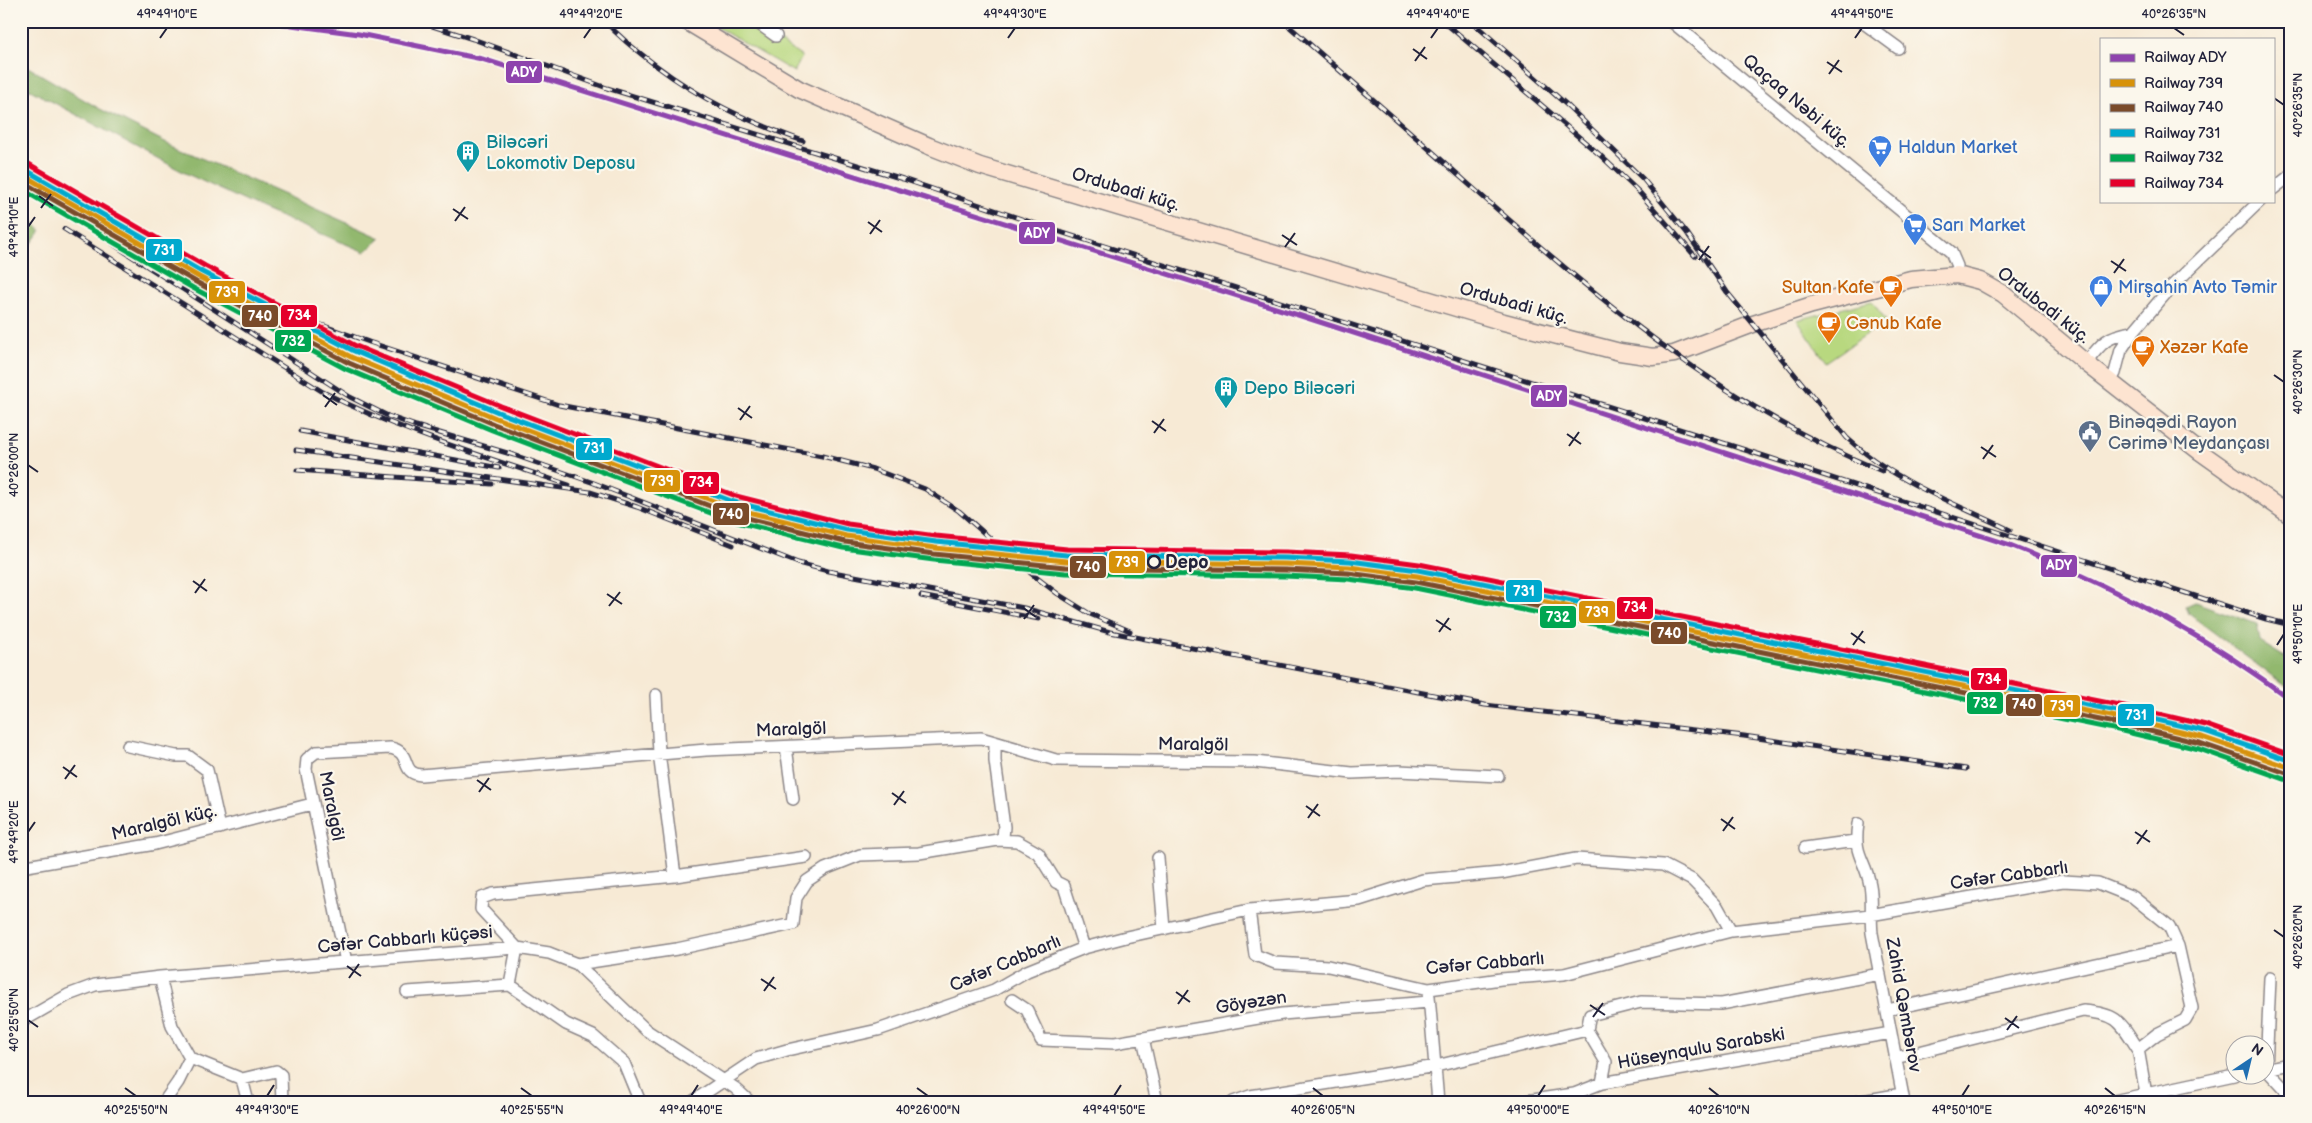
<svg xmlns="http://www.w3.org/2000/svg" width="2312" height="1123" font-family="'Balsamiq Sans',sans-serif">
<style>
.green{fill:#b8d87f;stroke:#6d7d5d}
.forest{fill:#92b86e;stroke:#5a6d54}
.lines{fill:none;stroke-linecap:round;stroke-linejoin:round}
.street-casing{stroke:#8c8688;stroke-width:14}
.secondary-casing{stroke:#8c8688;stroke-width:19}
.street{stroke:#fff;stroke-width:11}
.secondary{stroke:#fde4d1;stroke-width:16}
.rail-casing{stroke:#22223b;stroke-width:5}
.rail{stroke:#fbf7ec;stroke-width:3;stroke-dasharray:9;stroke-linecap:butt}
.rail-1-casing{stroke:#fbf7ec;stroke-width:9}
.rail-2-casing{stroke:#fbf7ec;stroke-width:9}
.rail-3-casing{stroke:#fbf7ec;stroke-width:9}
.rail-4-casing{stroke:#fbf7ec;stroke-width:9}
.rail-5-casing{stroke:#fbf7ec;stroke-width:9}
.rail-6-casing{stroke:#fbf7ec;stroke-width:9}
.rail-1{stroke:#8e44ad;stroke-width:5}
.rail-2{stroke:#d79209;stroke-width:5}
.rail-3{stroke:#7a4b2a;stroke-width:5}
.rail-4{stroke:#00a9ce;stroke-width:5}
.rail-5{stroke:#00a651;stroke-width:5}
.rail-6{stroke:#e4002b;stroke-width:5}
.ticks{fill:none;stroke:#22223b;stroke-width:2}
.stop-dot{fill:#fbf7ec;stroke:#22223b;stroke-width:2.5}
.labels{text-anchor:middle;stroke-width:4.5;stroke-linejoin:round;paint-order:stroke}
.street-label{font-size:18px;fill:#22223b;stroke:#fbf7ec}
.culture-label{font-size:18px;fill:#0d838f;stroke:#fbf7ec;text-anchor:start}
.shop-label{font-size:18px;fill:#366cbe;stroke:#fbf7ec;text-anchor:start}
.food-label{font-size:18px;fill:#c56008;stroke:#fbf7ec;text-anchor:start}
.service-label{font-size:18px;fill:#4e5e75;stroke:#fbf7ec;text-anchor:start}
.stop-label{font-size:18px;font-weight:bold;fill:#22223b;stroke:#fbf7ec;text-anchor:start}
.line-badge{stroke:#fbf7ec;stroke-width:2}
.badge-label{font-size:14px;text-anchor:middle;font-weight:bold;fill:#fff}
.neatline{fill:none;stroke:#22223b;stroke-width:2}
.ticks-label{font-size:12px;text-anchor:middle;fill:#22223b}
</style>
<rect width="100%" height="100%" fill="#fbf7ec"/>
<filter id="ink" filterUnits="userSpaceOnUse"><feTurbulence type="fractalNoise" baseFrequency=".02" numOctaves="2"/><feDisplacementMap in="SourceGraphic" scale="10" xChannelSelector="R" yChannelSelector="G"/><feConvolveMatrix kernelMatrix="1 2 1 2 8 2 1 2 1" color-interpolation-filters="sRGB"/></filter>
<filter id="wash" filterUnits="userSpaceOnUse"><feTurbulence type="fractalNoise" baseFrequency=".0096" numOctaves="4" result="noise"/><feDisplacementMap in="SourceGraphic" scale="20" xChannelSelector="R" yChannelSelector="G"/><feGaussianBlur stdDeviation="1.12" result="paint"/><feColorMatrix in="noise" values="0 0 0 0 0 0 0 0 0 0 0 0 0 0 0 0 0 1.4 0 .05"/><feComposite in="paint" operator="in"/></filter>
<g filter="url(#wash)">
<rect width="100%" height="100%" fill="#f7ead5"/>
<path class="green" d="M706 21H750L802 57 794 72Z
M1872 301 1886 321 1826 362 1797 320Z"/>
<path class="forest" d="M21 63 100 109 165 142 381 238 365 252 262 209 185 173 21 85Z
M21 211 30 217 41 231 25 252 21 249Z
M2195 602 2257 624 2260 642 2291 661V690L2189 614 2186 606Z"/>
</g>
<g filter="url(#ink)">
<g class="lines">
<g class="street-casing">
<path id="street" d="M755 21 776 36
M1671 21 1951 252 1957 266V275
M1861 21 1898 48
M2273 189 2291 175
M2086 363C2102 342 2107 336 2133 332
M2110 382 2115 373 2121 350 2133 332 2172 286 2260 201
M656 695 659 753 675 876
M128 746 176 756H188L207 770 220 828
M786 747 793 799
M1858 824C1853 856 1865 858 1870 885 1873 900 1870 917 1872 933L1904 1102
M998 840 1017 841 1038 853 1056 882 1064 886 1084 948
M1805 848 1855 841
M1158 858 1164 929
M21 867 155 844 312 804
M1249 910 1255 955 1275 963 1328 966 1429 989 1501 979 1564 974 1731 931 1870 915 2063 881 2098 883 2133 897 2169 926 2178 946 2192 1008 2185 1020 2157 1034 2138 1049 2146 1094
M346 962 306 769 307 759 316 752 390 748C413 752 399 773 421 775L706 750 981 738 1056 760 1255 762 1352 773 1399 771 1498 776
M577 964 677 949 793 924 796 898 807 881 825 869 860 855 919 853 998 840 1003 837 1004 827 995 761V744
M160 977 172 1026 190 1058 242 1079 276 1071 281 1075 282 1102
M2270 978 2266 1069 2291 1096
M510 985 517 948 481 909 482 898 493 894 675 876 806 857
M407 992 510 985 566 1024 593 1036 624 1063 640 1102
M1429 996 1438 1102
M1012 1000 1027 1010 1041 1040 1115 1043 1282 1014 1429 1002
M1887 1010 2178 946
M21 1022 68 995 95 985 160 977 517 948 549 953 577 964 646 1030 735 1088 750 1102
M1587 1030 1590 1015 1641 1002 1721 1004 1880 974
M1587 1030 1606 1062 1602 1083
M1143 1038 1157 1102
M1895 1058 2083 1011C2118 1014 2120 1021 2138 1049
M2264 1069 2291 1064
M242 1079 248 1102
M164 1102 178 1082 190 1058
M692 1102 756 1059 787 1050 878 1030 994 990 1027 971 1084 948 1126 937 1249 910 1359 900 1423 880 1501 873 1576 859 1663 865 1692 880 1717 906 1731 931
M1233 1102 1250 1096 1436 1066 1587 1030
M1519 1102 1574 1094 1602 1083 1891 1033
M1856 1102 1902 1094
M2109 1102 2234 1075"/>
</g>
<g class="secondary-casing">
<path id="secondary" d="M686 21 799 89 929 146 980 166 1500 321 1620 352 1653 357 1674 354 1753 324 1812 305 1911 279 1957 275 1980 281 2003 294 2086 363 2199 451 2291 516"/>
</g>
<use href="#street" class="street"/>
<use href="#secondary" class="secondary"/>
<g class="rail-casing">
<path id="rail" d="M417 21 473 39 607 88 903 179 1054 230 1764 456 2266 619 2291 625
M605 21C620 38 636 50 654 64 703 101 745 120 803 141
M1283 21C1344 74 1405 127 1465 181 1593 294 1722 407 1882 471
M1443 21 1600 155 1639 192 1695 256
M1471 21 1568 106 1643 179 1687 233 1727 292 1847 438C1893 481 1954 503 2010 530
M51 178 236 285 319 324 369 342 559 405 822 456 873 469 925 489 959 511 1024 568 1058 594 1090 614 1130 631
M21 187 46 201 350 397 388 416 416 426 514 455 594 483 798 563 828 571 1024 608 1110 632 1485 705 1744 736 1966 769
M64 229 323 392C393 428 467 451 542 476
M300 431 499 468
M296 450 590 492 637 507 733 545
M297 470 492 484
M536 474 569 485
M921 596 1039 619"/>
</g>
<use href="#rail" class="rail"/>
<g class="rail-1-casing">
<path id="rail-1" d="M261 21 359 34 482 59 1298 315 2010 545C2111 585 2204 634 2291 700"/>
</g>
<g class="rail-2-casing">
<path id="rail-2" d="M21 174 199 277 351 357 496 418 732 508 846 536 935 548 1066 561 1285 564 1349 567 1417 576 2121 718 2202 737 2291 768"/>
</g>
<g class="rail-3-casing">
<path id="rail-3" d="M21 181 196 282 349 363 494 424 731 514 845 542 934 554 1065 567 1285 570 1348 573 1416 582 2120 724 2200 743 2289 774"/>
</g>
<g class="rail-4-casing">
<path id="rail-4" d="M24 169 202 272 354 351 498 412 734 502 847 530 936 542 1066 555 1285 558 1350 561 1418 570 2122 712 2204 731 2291 761"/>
</g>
<g class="rail-5-casing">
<path id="rail-5" d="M21 189 193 288 346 369 492 430 729 520 843 548 934 560 1065 573 1285 576 1348 579 1415 588 2118 730 2199 749 2287 780"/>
</g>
<g class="rail-6-casing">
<path id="rail-6" d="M27 163 205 266 356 346 501 406 736 496 848 524 936 536 1067 549 1286 552 1351 555 1419 564 2124 706 2206 725 2291 755"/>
</g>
<use href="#rail-1" class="rail-1"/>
<use href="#rail-2" class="rail-2"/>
<use href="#rail-3" class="rail-3"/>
<use href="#rail-4" class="rail-4"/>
<use href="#rail-5" class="rail-5"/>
<use href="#rail-6" class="rail-6"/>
</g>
</g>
<path class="ticks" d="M2174 28 2184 35M160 38 167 28M584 38 591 28M1008 38 1015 28M1431 38 1438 28M1855 38 1862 28M1413 49 1427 59M1415 61 1425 47M1827 62 1842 72M1829 74 1839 60M2274 98 2284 105M39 196 53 206M41 208 51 194M453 209 468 219M455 221 465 207M868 222 882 232M28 227 35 217M870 234 880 220M1282 235 1297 245M1285 247 1295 233M1697 248 1711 258M1699 260 1709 246M2111 261 2126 271M2114 273 2124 259M2274 375 2284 382M323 395 337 405M325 407 335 393M738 408 752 418M740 420 750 406M1152 421 1166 431M1154 433 1164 419M1567 434 1581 444M1569 446 1579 432M1981 447 1996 457M1983 459 1993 445M28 465 38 472M193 581 207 591M195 593 205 579M607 594 622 604M609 606 620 592M1022 607 1036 617M1024 619 1034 605M1436 620 1451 630M1439 632 1449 618M1851 633 1865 643M1853 645 1863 631M2277 645 2284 634M63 767 77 777M65 779 75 765M477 780 491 790M479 792 489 778M892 793 906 803M894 805 904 791M1306 806 1320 816M1308 818 1318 804M1721 819 1735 829M1723 831 1733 817M28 832 35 822M2135 832 2150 842M2137 844 2147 830M2274 930 2284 937M347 966 361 976M349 978 359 964M761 979 776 989M764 991 774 977M1176 992 1190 1002M1178 1004 1188 990M1590 1005 1605 1015M1593 1017 1603 1003M2005 1018 2019 1028M28 1020 38 1027M2007 1030 2017 1016M125 1088 136 1096M521 1088 532 1096M917 1088 928 1096M1313 1088 1323 1096M1709 1088 1719 1096M2105 1088 2115 1096M267 1096 274 1085M691 1096 698 1085M1114 1096 1121 1085M1538 1096 1545 1085M1962 1096 1969 1085"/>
<defs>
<g id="supermarket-pin" transform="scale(1.25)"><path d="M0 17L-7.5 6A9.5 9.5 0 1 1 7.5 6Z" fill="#3f7fe0" stroke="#fbf7ec"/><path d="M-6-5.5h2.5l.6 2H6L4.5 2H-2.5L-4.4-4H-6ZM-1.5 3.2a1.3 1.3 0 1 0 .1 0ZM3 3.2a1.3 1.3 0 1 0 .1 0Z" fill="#fff"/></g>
<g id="building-pin" transform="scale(1.25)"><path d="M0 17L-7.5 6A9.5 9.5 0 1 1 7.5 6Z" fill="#0f9aa8" stroke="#fbf7ec"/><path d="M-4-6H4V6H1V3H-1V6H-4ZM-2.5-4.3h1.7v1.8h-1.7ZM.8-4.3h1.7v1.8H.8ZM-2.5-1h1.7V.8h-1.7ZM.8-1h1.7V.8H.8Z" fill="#fff"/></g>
<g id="cafe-pin" transform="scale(1.25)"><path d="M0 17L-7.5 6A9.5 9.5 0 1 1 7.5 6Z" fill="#e8710a" stroke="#fbf7ec"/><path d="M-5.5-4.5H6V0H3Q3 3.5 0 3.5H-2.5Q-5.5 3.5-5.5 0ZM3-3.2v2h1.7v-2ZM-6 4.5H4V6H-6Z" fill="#fff"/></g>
<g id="shop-pin" transform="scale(1.25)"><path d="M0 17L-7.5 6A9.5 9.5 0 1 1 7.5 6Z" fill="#3f7fe0" stroke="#fbf7ec"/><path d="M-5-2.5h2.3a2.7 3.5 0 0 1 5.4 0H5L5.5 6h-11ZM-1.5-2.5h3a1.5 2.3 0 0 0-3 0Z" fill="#fff"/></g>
<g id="civic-pin" transform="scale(1.25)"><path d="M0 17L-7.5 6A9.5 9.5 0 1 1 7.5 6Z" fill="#5c6f8a" stroke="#fbf7ec"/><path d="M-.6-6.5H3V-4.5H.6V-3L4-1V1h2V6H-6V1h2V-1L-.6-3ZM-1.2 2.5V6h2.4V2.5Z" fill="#fff"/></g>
</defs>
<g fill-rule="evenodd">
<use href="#supermarket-pin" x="1880" y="147"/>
<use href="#building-pin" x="468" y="152"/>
<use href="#supermarket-pin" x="1915" y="225"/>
<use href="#cafe-pin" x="1891" y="287"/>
<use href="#shop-pin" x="2101" y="287"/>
<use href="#cafe-pin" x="1829" y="323"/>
<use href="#cafe-pin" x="2143" y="347"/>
<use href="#building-pin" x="1226" y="388"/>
<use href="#civic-pin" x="2090" y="432"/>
</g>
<circle class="stop-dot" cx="1154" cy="562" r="6"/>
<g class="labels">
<g class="street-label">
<text transform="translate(1797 101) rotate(40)" y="6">Qaçaq Nəbi küç.</text>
<text transform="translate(1126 189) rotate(17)" y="6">Ordubadi küç.</text>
<text transform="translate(1514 303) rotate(16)" y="6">Ordubadi küç.</text>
<text transform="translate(2044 305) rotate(38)" y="6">Ordubadi küç.</text>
<text transform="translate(791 729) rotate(-2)" y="6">Maralgöl</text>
<text transform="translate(1193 744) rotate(1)" y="6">Maralgöl</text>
<text transform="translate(332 806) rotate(79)" y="6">Maralgöl</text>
<text transform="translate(164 822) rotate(-13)" y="6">Maralgöl küç.</text>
<text transform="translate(2009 875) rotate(-8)" y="6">Cəfər Cabbarlı</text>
<text transform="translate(405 939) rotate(-5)" y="6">Cəfər Cabbarlı küçəsi</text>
<text transform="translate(1005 963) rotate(-23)" y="6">Cəfər Cabbarlı</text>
<text transform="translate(1485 963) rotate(-5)" y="6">Cəfər Cabbarlı</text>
<text transform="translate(1251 1002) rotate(-9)" y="6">Göyəzən</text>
<text transform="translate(1904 1005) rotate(80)" y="6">Zahid Qəmbərov</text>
<text transform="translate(1701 1048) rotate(-10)" y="6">Hüseynqulu Sarabski</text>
</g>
<g class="culture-label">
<text x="486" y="148">Biləcəri<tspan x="486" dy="21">Lokomotiv Deposu</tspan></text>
<text x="1244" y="394">Depo Biləcəri</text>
</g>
<g class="shop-label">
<text x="1898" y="153">Haldun Market</text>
<text x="1932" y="231">Sarı Market</text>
<text x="2118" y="293">Mirşahin Avto Təmir</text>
</g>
<g class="food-label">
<text x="1874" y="293" text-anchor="end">Sultan Kafe</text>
<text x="1846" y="329">Cənub Kafe</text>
<text x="2160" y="353">Xəzər Kafe</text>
</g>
<g class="service-label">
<text x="2108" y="428">Binəqədi Rayon<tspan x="2108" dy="21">Cərimə Meydançası</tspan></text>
</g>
<g class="stop-label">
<text x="1165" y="568">Depo</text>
</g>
</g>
<g class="line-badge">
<rect x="505" y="60" width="38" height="24" rx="5" fill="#8e44ad"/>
<rect x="1018" y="221" width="38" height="24" rx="5" fill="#8e44ad"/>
<rect x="145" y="238" width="38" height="24" rx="5" fill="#00a9ce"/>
<rect x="208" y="280" width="38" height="24" rx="5" fill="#d79209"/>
<rect x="280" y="304" width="38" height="24" rx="5" fill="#e4002b"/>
<rect x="241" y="304" width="38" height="24" rx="5" fill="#7a4b2a"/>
<rect x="274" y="329" width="38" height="24" rx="5" fill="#00a651"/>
<rect x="1530" y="384" width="38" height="24" rx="5" fill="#8e44ad"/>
<rect x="575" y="437" width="38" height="24" rx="5" fill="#00a9ce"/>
<rect x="643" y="469" width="38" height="24" rx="5" fill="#d79209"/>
<rect x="682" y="471" width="38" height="24" rx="5" fill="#e4002b"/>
<rect x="712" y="502" width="38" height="24" rx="5" fill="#7a4b2a"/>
<rect x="1108" y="550" width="38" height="24" rx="5" fill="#d79209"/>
<rect x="2040" y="554" width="38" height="24" rx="5" fill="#8e44ad"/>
<rect x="1069" y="555" width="38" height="24" rx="5" fill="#7a4b2a"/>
<rect x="1505" y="579" width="38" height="24" rx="5" fill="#00a9ce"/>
<rect x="1616" y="596" width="38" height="24" rx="5" fill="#e4002b"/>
<rect x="1578" y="600" width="38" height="24" rx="5" fill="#d79209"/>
<rect x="1539" y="605" width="38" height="24" rx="5" fill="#00a651"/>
<rect x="1650" y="621" width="38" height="24" rx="5" fill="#7a4b2a"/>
<rect x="1970" y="667" width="38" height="24" rx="5" fill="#e4002b"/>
<rect x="1966" y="691" width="38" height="24" rx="5" fill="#00a651"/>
<rect x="2005" y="693" width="38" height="24" rx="5" fill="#7a4b2a"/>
<rect x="2043" y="694" width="38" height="24" rx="5" fill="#d79209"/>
<rect x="2117" y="703" width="38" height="24" rx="5" fill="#00a9ce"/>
</g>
<g class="badge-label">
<text x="524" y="77">ADY</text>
<text x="1037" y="238">ADY</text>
<text x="164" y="255">731</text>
<text x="227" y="297">739</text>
<text x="299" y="320">734</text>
<text x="260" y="321">740</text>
<text x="293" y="346">732</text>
<text x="1549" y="401">ADY</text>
<text x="594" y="453">731</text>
<text x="662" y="486">739</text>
<text x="701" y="487">734</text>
<text x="731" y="519">740</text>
<text x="1127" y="567">739</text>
<text x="2059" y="570">ADY</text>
<text x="1088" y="572">740</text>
<text x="1524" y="596">731</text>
<text x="1635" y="612">734</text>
<text x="1597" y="617">739</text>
<text x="1558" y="622">732</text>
<text x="1669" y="638">740</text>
<text x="1989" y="684">734</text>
<text x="1985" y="708">732</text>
<text x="2024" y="709">740</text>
<text x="2062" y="711">739</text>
<text x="2136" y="720">731</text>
</g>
<rect width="2312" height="1123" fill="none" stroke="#fbf7ec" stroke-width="55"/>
<rect x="2100" y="38" width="175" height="165" fill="#fbf7ec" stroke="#a4a2a5"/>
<rect x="2110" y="54" width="25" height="8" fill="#8e44ad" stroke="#a4a2a5"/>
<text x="2144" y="62" font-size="15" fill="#22223b">Railway ADY</text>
<rect x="2110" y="79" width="25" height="8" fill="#d79209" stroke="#a4a2a5"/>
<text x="2144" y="88" font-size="15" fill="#22223b">Railway 739</text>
<rect x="2110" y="104" width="25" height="8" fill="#7a4b2a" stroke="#a4a2a5"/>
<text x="2144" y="112" font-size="15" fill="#22223b">Railway 740</text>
<rect x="2110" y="129" width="25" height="8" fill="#00a9ce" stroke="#a4a2a5"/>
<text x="2144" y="138" font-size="15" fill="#22223b">Railway 731</text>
<rect x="2110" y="154" width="25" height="8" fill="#00a651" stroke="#a4a2a5"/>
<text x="2144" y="162" font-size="15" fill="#22223b">Railway 732</text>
<rect x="2110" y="179" width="25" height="8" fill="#e4002b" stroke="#a4a2a5"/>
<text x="2144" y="188" font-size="15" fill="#22223b">Railway 734</text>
<g transform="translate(2250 1060) rotate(35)"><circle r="24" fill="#fbf7ec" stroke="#a4a2a5"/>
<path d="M0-4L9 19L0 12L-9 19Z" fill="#1f6fb2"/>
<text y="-8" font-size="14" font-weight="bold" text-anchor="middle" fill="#22223b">N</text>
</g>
<rect x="28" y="28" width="2256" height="1068" class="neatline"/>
<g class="ticks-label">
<text x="167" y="18">49°49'10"E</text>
<text x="591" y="18">49°49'20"E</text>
<text x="1015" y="18">49°49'30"E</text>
<text x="1438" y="18">49°49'40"E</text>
<text x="1862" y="18">49°49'50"E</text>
<text x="2174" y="18">40°26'35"N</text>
<text transform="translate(2298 105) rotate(-90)" y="4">40°26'35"N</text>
<text transform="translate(14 227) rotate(-90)" y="4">49°49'10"E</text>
<text transform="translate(2298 382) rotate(-90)" y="4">40°26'30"N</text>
<text transform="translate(14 465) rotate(-90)" y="4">40°26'00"N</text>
<text transform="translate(2298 634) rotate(-90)" y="4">49°50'10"E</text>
<text transform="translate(14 832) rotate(-90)" y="4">49°49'20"E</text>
<text transform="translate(2298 937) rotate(-90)" y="4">40°26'20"N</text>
<text transform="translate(14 1020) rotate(-90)" y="4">40°25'50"N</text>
<text x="136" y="1114">40°25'50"N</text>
<text x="267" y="1114">49°49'30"E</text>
<text x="532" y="1114">40°25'55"N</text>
<text x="691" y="1114">49°49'40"E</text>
<text x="928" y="1114">40°26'00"N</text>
<text x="1114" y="1114">49°49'50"E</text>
<text x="1323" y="1114">40°26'05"N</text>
<text x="1538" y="1114">49°50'00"E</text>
<text x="1719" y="1114">40°26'10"N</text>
<text x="1962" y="1114">49°50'10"E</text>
<text x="2115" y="1114">40°26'15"N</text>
</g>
</svg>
